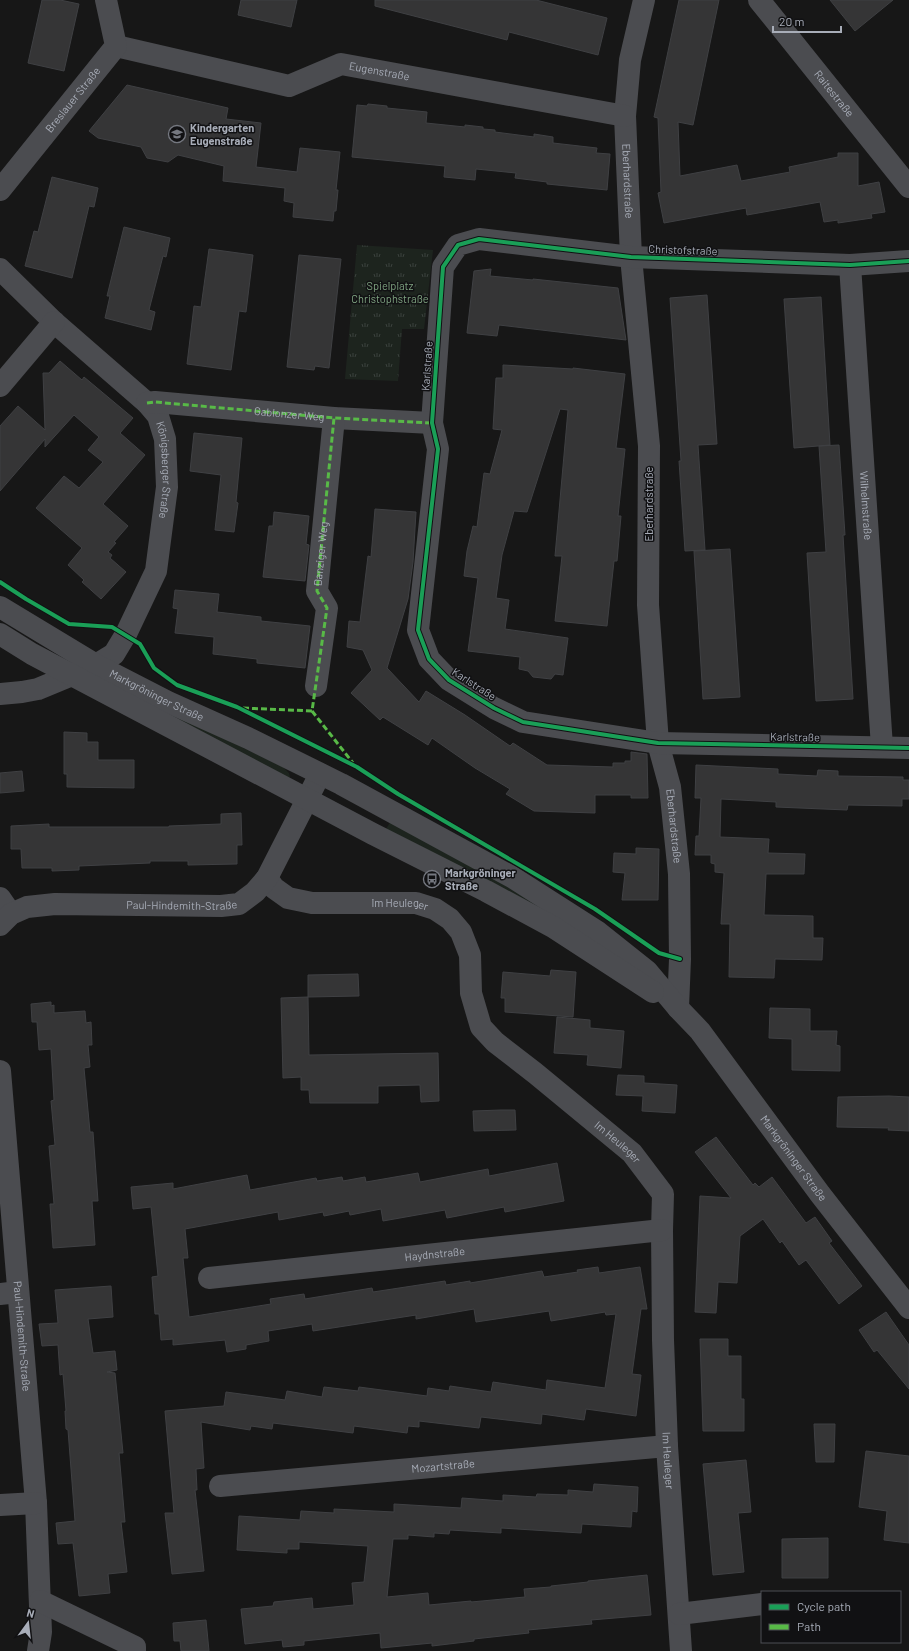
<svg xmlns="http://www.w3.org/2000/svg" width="909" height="1651" font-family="Barlow,sans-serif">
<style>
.green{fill:#1d241e}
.park{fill:url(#park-tufts)}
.building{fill:#353536;stroke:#3f4043}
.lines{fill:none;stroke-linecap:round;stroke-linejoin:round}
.minor{stroke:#4b4c50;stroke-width:22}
.tertiary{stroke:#4b4c50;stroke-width:22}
.quiet{stroke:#58b947;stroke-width:3;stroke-dasharray:6 3;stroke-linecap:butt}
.cycleway-casing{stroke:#111113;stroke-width:6}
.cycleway{stroke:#1a9f57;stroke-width:4}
.labels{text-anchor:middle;stroke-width:3;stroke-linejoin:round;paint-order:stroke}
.street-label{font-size:11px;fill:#a8adb8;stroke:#111113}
.poi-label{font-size:11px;font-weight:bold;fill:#a8adb8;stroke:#111113;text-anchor:start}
.park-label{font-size:11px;fill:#7fa381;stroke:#111113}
</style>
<defs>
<pattern id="park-tufts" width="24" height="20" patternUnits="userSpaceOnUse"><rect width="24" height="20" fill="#1d241e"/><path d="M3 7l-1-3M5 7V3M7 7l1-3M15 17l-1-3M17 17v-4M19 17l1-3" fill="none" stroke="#3b413d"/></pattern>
</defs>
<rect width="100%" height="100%" fill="#171717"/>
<path class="green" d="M155 705 283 767 289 773 290 777 288 778 159 712Z
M392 819 450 851 572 927 386 829Z"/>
<path class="park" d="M357 245 433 250 424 329H402L398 381 345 379Z"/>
<path class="building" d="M42 0H60L79 4 64 71 28 63Z
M241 0H297L291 27 238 15Z
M375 0H536L607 18 598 55 509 32 507 40 375 6Z
M679 0H719L693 125 678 122 680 176 737 165 741 181 790 172 789 167 838 157V153H858V186L879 182 885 212 871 214 872 218 838 223V220L824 222 820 202 747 215 746 208 664 223 658 193 661 192 658 118 654 117Z
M830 0H893L855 31Z
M127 85 228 108 226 119 261 123 256 167 297 172 300 148 340 152 336 190H338L336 211H334L333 221 293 217 294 203 284 201 285 188 223 181 224 166 178 155 168 162 147 158 141 147 98 138 89 131Z
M368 104 387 106V108L427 112 426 123 465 127V125L483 127V129L495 130V132L534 137V134L553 137V143L597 148 596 153 610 154 607 190 547 184V182L515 178 516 173 476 169 475 180 444 177 445 166 352 157 357 105 367 106Z
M52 177 98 188 94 207 89 206 72 278 25 266 34 231 38 232Z
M124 227 170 238 166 257 163 256 149 310 155 312 151 330 105 318 110 296H107Z
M209 249 253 255 246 312 239 311 231 370 187 364 194 306 201 307Z
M299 255 341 259 329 368 315 366 314 370 287 367Z
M491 269 490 276 533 280V279L618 288 626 340 499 325 497 336 467 333 474 271Z
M707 295 717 444 698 445 705 550 685 551 679 461H681L670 298Z
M821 297 830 445 794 448 784 299Z
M60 361 82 380 84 377 133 418 120 433 145 455 103 504 128 526 114 542 116 543 108 552 112 555 110 558 126 572 101 599 82 582 84 580 68 565 82 548 36 508 64 476 79 488 103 462 88 450 99 437 74 415 45 447V439L0 491V426L18 406 45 430 43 373H49Z
M503 365 573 369V368L625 374 616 448 625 449 618 516H621L617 561H614L607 626 555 621 562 556H555L568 410 560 409 527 512 514 511 502 555 496 598 509 600 505 629 568 638 563 675 555 674 551 679 533 677 528 671 519 669 520 657 468 651 478 578 464 576 467 551 473 526 477 527 484 473 490 474 502 430 493 429 496 378H503Z
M194 433 242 438 236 502 238 503 234 532 215 530 221 475 190 471Z
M839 445 845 535H843L853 699 816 701 807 553 826 552 819 446Z
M375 509 416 512 413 562 408 599 387 668 419 702 426 691 465 715 510 746 513 743 547 765 613 767V763H625V761H631V752L647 754 648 798H631V795H595V813L534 811 506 794 510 789 475 768 432 738 428 745 383 717 380 720 351 693 372 670 363 650 347 647 349 621 360 622 368 556 371 557Z
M274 512 309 516 306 544 309 545 305 581 263 577 269 526H273Z
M730 549 740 697 703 699 694 551Z
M175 590 219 594 217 612 261 617V621L310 626 305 668 257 663V659L213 654 214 637 175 633 178 609 173 608Z
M64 732 87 733V742H98V760H134V788L67 787V774H64Z
M696 765 778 769V774L817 776 818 770 838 771V776L903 777V780H909V799H902V806L848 805 847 810 776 807V802L721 799 720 837 769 839 768 853 805 854 804 874H766L764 915 813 916V938H823L822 960 775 959 774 978 729 977 730 924H721L724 873 715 872V864L711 863V855H695L696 836H699L701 798H695Z
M22 771 24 791 0 793V773Z
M241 813 242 845H237V864L188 865V861H150V863L79 866V870L52 871V868H22L21 849H11V826L49 824V827H169V826L221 824V814Z
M636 848 659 849 658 900H622L625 873 613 872 614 853 636 854Z
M551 970 576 972 573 1017 505 1012V998H501L503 972 550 976Z
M358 974 359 996 308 997V975Z
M308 997 309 1055 438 1053 439 1101 421 1102 420 1085 378 1086V1103H310L309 1090H301V1077L283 1078 281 998Z
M51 1002V1006L54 1005V1013L85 1011 86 1023 91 1022 92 1045H88L90 1067 84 1068 90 1132H93L98 1201H92L95 1245 53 1248 50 1204H54L49 1146 55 1145 51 1101 54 1100 51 1049 39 1050 37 1022H32L31 1004Z
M770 1008 810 1009V1031H837L836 1045 840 1046V1071L792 1070V1039L769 1038Z
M557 1017 590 1020V1028L624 1031 621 1068 587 1065 588 1055 554 1053Z
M618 1075 644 1076V1083L677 1085 675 1113 642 1111 643 1096 616 1095Z
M889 1096 909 1097V1131L888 1130 889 1128 837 1127 838 1097Z
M501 1110H515L516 1130 474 1131 473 1111Z
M716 1137 753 1185 755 1183 759 1187 772 1177 806 1223 815 1217 832 1241 829 1243 862 1286 839 1304 806 1260 799 1265 782 1241 780 1243 763 1219 740 1236 737 1283 718 1282 716 1313 695 1312 700 1196 731 1198 695 1152Z
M557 1163 564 1201 505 1212 504 1207 447 1218 445 1210 383 1221 381 1209 350 1215 349 1211 324 1216 323 1212 279 1220 278 1212 185 1229 188 1258H183L189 1317 271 1304 270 1299 304 1294 305 1299 372 1288 373 1292 445 1281 446 1285 470 1281V1283L542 1271 544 1277 578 1272 577 1270 598 1267 599 1273 640 1267 647 1309H641L632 1374 641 1375 636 1416 586 1409 584 1420 542 1414 541 1424 481 1417 479 1428 419 1421V1427L408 1426 407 1433 354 1426 353 1433 273 1423 272 1429 251 1426 250 1430 201 1422 204 1468 196 1469 197 1490H195L204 1571 172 1574 165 1513H174L165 1411 224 1406 226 1392 285 1400 287 1391 322 1397 324 1387 358 1391 359 1387 427 1396 428 1388 449 1391 450 1386 491 1392 493 1382 546 1390 547 1380 605 1388 616 1314 606 1315 605 1312 551 1321 549 1311 476 1322 474 1309 416 1319V1315L313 1331 312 1324 268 1331 269 1341 246 1345V1349L227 1352 225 1340 173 1345V1339L161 1340 159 1314H155L152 1277 158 1276 151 1207 133 1209 131 1187 173 1183V1189L247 1175 250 1190 316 1178 317 1181 342 1177 343 1181 365 1177 366 1182 418 1173 420 1182 488 1169 489 1176Z
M111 1286 113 1317 88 1319 93 1353 115 1351 117 1370 107 1372 115 1373 123 1453H119L125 1522H121L127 1572 108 1574 110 1593 79 1596 73 1543 58 1544 56 1523 75 1521 68 1430 66 1429 65 1411H66L63 1374 60 1375 58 1345 42 1346 39 1324 58 1323 55 1290Z
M886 1312 909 1345V1389L877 1350 874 1352 859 1330Z
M700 1339H728V1356H741V1399H744V1431H703Z
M814 1424H835L834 1462H816Z
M866 1451 909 1456V1543L884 1540 887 1511 859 1507Z
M746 1460 751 1512 738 1513 744 1572 713 1575 703 1464Z
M594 1484 638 1487 637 1512 632 1511 631 1527 582 1524 581 1533 501 1528V1533L450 1530 449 1534 434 1533V1537L408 1535V1539H393L387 1597 428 1593 429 1605 471 1601V1602L525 1597 524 1589 551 1587V1586L588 1582V1581L647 1575 651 1615 591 1620 592 1624 528 1630 529 1633 474 1639V1641L432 1646V1643L381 1648 380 1633 304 1641V1645L283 1647 282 1640 245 1644 241 1609 273 1606 274 1602 312 1598 313 1609 354 1605 352 1583 364 1582 368 1546 299 1542V1549H287V1553L237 1550 239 1516 300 1520 301 1511 334 1513V1509L394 1512V1504L461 1508 462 1498 503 1501V1495L536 1497 537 1494 568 1495V1490L593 1492Z
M828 1538V1578H782V1539Z
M206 1620 209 1651H181L180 1641H174L173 1623Z"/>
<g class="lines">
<g class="minor">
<path id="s1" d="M644 0 630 60 625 116 631 257 649 446 648 605 658 743 670 787 679 874 680 959 678 1008"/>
<path id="s2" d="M759 0 909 187"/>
<path id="s3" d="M116 46 289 86 341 64 625 116"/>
<path id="s4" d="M0 190 116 46 106 0"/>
<path d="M909 261 850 265 631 257 479 239 458 245 443 267 432 423 438 449 418 630 429 659 449 680 494 708 523 722 658 743 909 748"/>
<path id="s5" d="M850 265 882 747"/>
<path id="s6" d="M0 269 54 322 147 403 158 416 165 439 167 487 156 571 126 634 114 654 96 665 38 689 22 692 0 694"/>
<path d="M0 386 54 322"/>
<path d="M147 403 155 402 334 418 432 423"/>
<path id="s7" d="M316 686 327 608 317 591 334 418"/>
<path id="s8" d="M267 878 274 888 288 898 312 903H416L435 909 450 919 461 932 470 955 471 993 481 1027 495 1042 535 1073 632 1153 663 1194 662 1230 663 1340 667 1446 681 1651"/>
<path d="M0 898 11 914"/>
<path id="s9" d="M0 925 11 914 27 907 55 904 221 906 239 904 255 892 267 878 320 774"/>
<path id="s10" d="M0 1071 36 1503 41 1632 38 1651"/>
<path id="s11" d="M209 1278 662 1230"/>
<path d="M0 1294 18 1292"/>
<path id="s12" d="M220 1486 667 1446"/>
<path d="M0 1505 36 1503"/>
<path d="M40 1601 135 1647V1651"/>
<path d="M679 1614 762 1604"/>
</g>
<g class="tertiary">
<path id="s13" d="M0 607 96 665 168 702 248 738 341 784 512 877 598 932 647 971 678 1008 700 1031 820 1194 909 1308"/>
<path d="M0 634 32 654 373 834 486 891 553 927 653 992"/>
</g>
<g class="quiet">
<path id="s14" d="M147 403 155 402 334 418 432 423"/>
<path d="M243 708 312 711 327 608 317 591 334 418"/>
<path d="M312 711 353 763"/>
</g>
<g class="cycleway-casing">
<path id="cycleway" d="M909 261 850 265 631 257 479 239 458 245 443 267 432 423 438 449 418 630 429 659 449 680 494 708 523 722 658 743 909 748
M0 582 26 599 69 624 112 627 140 644 154 668 177 685 237 707 357 767 398 794 595 909 659 953 680 959"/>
</g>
<use href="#cycleway" class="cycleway"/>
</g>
<defs>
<g id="school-ring" transform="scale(0.9)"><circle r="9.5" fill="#111113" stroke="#757880" stroke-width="1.5"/><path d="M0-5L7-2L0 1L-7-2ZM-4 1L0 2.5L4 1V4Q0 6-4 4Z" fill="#757880"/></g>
<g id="bus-ring" transform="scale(0.9)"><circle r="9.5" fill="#111113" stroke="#757880" stroke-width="1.5"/><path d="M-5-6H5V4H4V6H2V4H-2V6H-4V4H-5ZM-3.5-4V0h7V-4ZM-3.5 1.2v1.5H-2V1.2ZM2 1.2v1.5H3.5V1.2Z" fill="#757880"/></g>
</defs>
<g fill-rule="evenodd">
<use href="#school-ring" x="177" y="134"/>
<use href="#bus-ring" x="432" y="879"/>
</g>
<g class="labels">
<g class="street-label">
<text dy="4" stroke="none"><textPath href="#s3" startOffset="273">Eugenstraße</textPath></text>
<text dy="4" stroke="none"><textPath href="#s2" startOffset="120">Raitestraße</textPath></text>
<text dy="4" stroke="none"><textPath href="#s4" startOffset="116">Breslauer Straße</textPath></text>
<text dy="4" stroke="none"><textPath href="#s1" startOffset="183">Eberhardstraße</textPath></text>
<text transform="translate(683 250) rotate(2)" y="4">Christofstraße</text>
<text transform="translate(427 366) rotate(-86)" y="4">Karlstraße</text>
<text dy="4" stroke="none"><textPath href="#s14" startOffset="143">Gablonzer Weg</textPath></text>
<text dy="4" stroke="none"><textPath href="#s6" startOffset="271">Königsberger Straße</textPath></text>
<text transform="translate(649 504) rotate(-90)" y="4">Eberhardstraße</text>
<text dy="4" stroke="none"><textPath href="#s5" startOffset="241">Wilhelmstraße</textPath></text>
<text dy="4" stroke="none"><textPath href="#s7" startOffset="136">Danziger Weg</textPath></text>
<text transform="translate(474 684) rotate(33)" y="4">Karlstraße</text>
<text dy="4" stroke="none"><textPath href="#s13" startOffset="180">Markgröninger Straße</textPath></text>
<text transform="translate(795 737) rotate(1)" y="4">Karlstraße</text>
<text dy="4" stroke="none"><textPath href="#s1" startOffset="831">Eberhardstraße</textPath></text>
<text dy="4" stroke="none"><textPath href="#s9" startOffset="188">Paul-Hindemith-Straße</textPath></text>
<text dy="4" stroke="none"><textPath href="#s8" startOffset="142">Im Heuleger</textPath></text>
<text dy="4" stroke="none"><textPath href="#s8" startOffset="490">Im Heuleger</textPath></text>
<text dy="4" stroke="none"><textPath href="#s13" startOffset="982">Markgröninger Straße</textPath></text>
<text dy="4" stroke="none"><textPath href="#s11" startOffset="227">Haydnstraße</textPath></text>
<text dy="4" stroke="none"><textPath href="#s10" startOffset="266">Paul-Hindemith-Straße</textPath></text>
<text dy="4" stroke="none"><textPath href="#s8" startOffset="826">Im Heuleger</textPath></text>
<text dy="4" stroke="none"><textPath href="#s12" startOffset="224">Mozartstraße</textPath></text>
</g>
<g class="poi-label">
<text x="190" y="132">Kindergarten<tspan x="190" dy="13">Eugenstraße</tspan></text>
<text x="445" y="877">Markgröninger<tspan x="445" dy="13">Straße</tspan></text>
</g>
<g class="park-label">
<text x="390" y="290">Spielplatz<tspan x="390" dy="13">Christophstraße</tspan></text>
</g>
</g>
<rect x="761" y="1591" width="140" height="52" fill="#111113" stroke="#4d4f55"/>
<rect x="769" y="1604" width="20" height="6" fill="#1a9f57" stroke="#4d4f55"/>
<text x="797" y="1611" font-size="12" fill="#a8adb8">Cycle path</text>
<rect x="769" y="1624" width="20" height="6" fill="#58b947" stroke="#4d4f55"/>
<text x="797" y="1631" font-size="12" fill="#a8adb8">Path</text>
<g transform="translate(28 1623) rotate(15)" stroke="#111113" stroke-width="3" paint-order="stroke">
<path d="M0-3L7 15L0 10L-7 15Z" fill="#a8adb8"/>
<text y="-6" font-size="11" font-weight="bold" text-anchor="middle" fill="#a8adb8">N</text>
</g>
<path d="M773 26v6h68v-6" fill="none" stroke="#a8adb8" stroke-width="2"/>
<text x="779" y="26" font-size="12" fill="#a8adb8" stroke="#111113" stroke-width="3" paint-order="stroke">20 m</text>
</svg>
